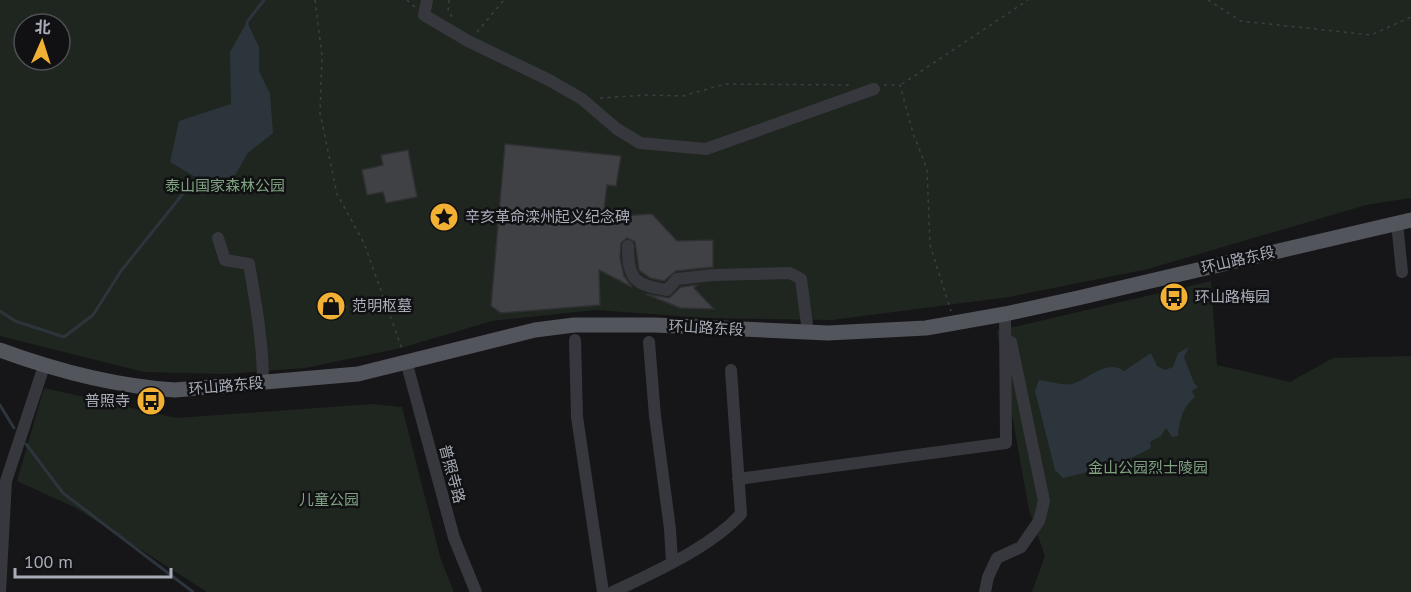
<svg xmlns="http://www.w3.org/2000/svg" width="1411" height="592" font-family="'PT Sans','Noto Sans SC',sans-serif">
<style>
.green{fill:#1e261f;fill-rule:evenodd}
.water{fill:#2c353c}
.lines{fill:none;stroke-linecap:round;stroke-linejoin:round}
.stream{stroke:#2c353c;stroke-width:3}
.building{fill:#404145;stroke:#303034;stroke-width:1.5}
.path{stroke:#3d3f44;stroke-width:1.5;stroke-dasharray:3 4.5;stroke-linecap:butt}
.minor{stroke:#37383d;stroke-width:12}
.major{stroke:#53555c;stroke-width:15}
.labels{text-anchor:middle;stroke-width:5;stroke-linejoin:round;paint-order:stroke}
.park-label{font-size:15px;fill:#7fa381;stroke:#111113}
.poi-label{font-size:15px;fill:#a8adb8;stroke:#111113;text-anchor:start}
.street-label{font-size:15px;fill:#a8adb8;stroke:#111113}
</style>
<rect width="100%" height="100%" fill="#161618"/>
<path class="green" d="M0 0H1411V198L1366 205 1148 269 1009 297 832 320 706 318 595 310 492 321 401 348 305 368 224 374 144 372 0 336ZM24 24H60V60H24Z
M1211 281 1217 365 1290 382 1333 358 1411 356V592H1032L1045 556 1029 510 997 331Z
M44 388 176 418 372 404 402 407 441 560 454 592H207L76 508 17 481Z"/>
<path class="water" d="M247 22 259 47V71L270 94 273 133 248 153 224 194 170 162 179 121 231 104 230 52Z
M1189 347 1184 357 1194 383 1198 387 1192 391 1195 397C1183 406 1179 421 1178 436L1172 437 1166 428 1161 436 1150 442 1151 448C1123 464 1094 471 1063 478L1055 470 1035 391 1039 380C1049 381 1063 386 1072 384 1088 380 1107 358 1124 371L1151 353 1157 366 1165 370 1173 367 1178 353Z"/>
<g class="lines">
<path class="stream" d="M247 25V22L264 0
M0 311 15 321 64 337 93 315 121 271 198 175
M0 405 14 428
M26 444 63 493 193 592"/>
</g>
<path class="building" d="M505 144 621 156 616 186 607 185 603 217 652 214 677 241 713 240V267L676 271 664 281 650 278 639 270 635 242 627 238 621 243 620 258 624 276 632 287 599 270 600 305 501 313 491 306Z
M408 150 417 197 386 203 383 192 367 195 362 170 383 165 381 155Z
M697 285 694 288 714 309 680 308 646 294 669 298 681 287Z"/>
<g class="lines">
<path class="path" d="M315 0 322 56 320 113 337 194 364 243 402 349
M407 0 415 7
M449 0 448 11 453 18
M1208 0 1241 21 1371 35 1411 17
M477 32 504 0
M902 84 1028 0
M884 85H900L913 133 927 169 930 245 951 311
M600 98 647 95 683 96 725 84 849 85
M337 308C352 305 369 310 384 302"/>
<path class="minor" d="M427 0 424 15 468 41 549 80 582 99 617 129 640 143 706 149 874 89
M1397 223 1402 272
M218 238 225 260 249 264C256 304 263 343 263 383
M628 246C628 279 634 285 667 290L677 279 713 275 790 273 801 279 808 332
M575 340 577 417 603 592
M649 342 655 416 670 529 672 563
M406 361 454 538 476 592
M738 479 1006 443 1005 314
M0 592 6 481 44 366
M613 592C654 572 710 548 741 514L731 370
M985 592 988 577 997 558 1021 547 1039 521 1044 501 1011 342"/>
<path class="major" d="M0 350C57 371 114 386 175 390L358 374 535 330 574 325H655L828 333 926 328 1005 314 1078 298 1411 220"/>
</g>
<defs>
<g id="sight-disc" transform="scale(1.5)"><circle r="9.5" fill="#f2b134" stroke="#111113"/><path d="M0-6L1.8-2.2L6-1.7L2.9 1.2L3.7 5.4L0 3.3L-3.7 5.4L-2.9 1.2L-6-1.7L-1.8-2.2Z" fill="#111"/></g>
<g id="bus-disc" transform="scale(1.5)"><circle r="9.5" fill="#f2b134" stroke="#111113"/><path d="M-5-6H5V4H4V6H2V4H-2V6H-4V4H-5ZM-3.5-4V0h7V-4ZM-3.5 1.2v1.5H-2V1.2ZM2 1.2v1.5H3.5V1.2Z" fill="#111"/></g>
<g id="shop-disc" transform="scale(1.5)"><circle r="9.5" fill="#f2b134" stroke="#111113"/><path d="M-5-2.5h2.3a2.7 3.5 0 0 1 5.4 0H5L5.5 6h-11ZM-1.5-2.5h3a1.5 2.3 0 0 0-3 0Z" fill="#111"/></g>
</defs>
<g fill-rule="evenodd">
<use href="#sight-disc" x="444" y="217"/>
<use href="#bus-disc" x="1174" y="297"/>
<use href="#shop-disc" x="331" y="306"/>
<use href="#bus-disc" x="151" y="401"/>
</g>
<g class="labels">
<g class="park-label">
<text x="225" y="191">泰山国家森林公园</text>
<text x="1148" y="473">金山公园烈士陵园</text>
<text x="329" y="505">儿童公园</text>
</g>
<g class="poi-label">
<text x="465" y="222">辛亥革命滦州起义纪念碑</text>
<text x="1195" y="302">环山路梅园</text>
<text x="352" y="311">范明枢墓</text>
<text x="130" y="406" text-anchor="end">普照寺</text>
</g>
<g class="street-label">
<text transform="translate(1238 260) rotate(-13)" y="5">环山路东段</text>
<text transform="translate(706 328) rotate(3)" y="5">环山路东段</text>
<text transform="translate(226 386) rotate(-5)" y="5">环山路东段</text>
<text transform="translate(452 474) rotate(75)" y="5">普照寺路</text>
</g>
</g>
<g transform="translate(42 42) rotate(3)"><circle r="28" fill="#111113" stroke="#4d4f55" stroke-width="1.5"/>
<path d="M0-4.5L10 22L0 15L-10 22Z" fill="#f2b134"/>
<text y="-9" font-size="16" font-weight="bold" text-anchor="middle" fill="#a8adb8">北</text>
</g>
<path d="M15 568v9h156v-9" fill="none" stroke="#a8adb8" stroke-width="3"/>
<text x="24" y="568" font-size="18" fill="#a8adb8" stroke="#111113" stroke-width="4.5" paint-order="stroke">100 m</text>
</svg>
